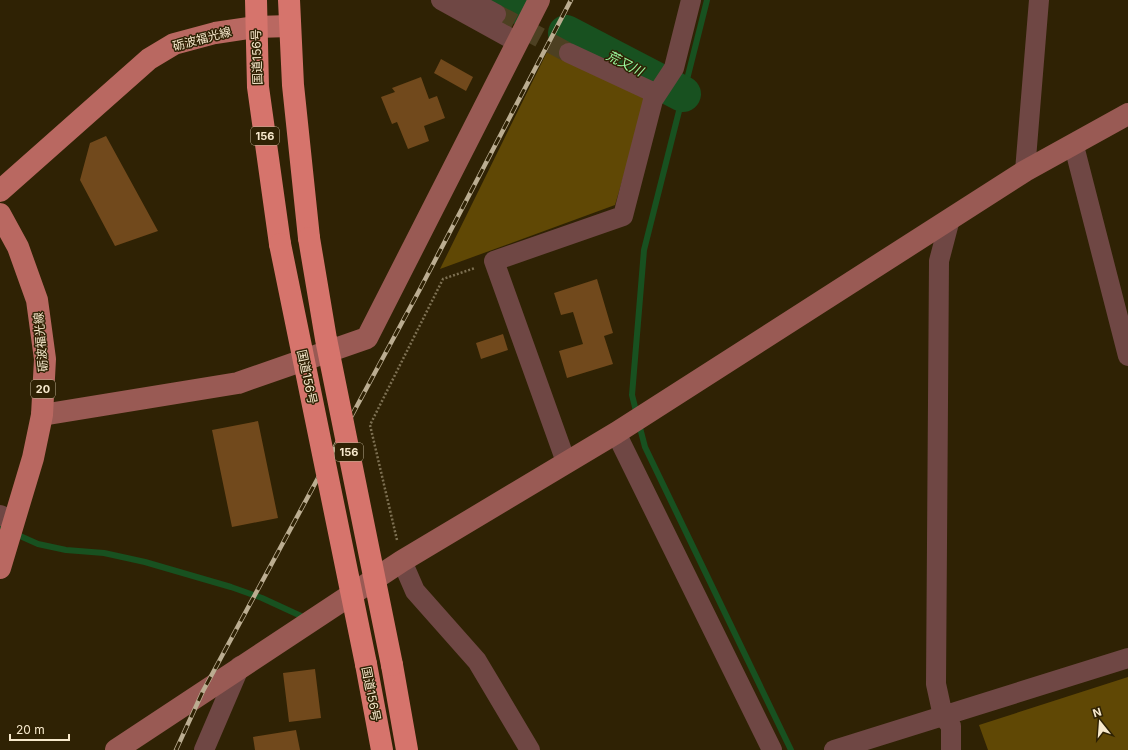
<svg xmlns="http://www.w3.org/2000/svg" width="1128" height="750" font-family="Inter,'Noto Sans JP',sans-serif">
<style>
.green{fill:#604805}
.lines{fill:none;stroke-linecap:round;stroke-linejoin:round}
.stream{stroke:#185120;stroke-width:6}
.river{stroke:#185120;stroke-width:36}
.building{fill:#71491c}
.street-tunnel{stroke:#4d4022;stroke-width:20;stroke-dasharray:20 10;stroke-linecap:butt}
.path{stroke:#7d7052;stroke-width:2.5;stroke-dasharray:2 2;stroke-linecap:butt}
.street{stroke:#6f4744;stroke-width:20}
.secondary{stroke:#995a54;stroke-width:22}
.primary{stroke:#b96861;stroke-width:22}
.highway{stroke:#d6746c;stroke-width:22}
.rail-casing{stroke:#bbad91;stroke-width:4.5}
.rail{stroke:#2f2204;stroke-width:3;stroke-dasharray:9;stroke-linecap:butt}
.highway-bridge{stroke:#d6746c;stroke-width:22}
.labels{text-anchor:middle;stroke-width:3;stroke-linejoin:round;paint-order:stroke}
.shield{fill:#2f2204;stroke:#bbad91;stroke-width:1}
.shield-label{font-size:11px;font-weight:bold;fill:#f7e9cd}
.street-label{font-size:12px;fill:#f7e9cd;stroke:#2f2204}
.water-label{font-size:13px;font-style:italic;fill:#9afba0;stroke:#2f2204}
</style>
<rect width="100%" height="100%" fill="#2f2204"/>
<path class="green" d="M547 52 647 97 615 205 440 269Z
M1128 677V750H988L979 725Z"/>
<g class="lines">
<path class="stream" d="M637 415 632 395 644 250 707 0
M639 424 645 447 791 750
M0 527 38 544 66 550 104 553 145 562 231 587 262 598 301 616"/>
<path class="river" d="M500 0 511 6
M566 33 683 94"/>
</g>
<path class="building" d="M441 59 473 77 466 91 434 73Z
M421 77 429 99 437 96 445 118 424 126 429 141 408 149 397 122 392 124 381 97 395 92 392 88Z
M106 136 158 231 115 246 80 180 90 143Z
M597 279 613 333 604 336 613 364 567 378 559 351 583 344 573 312 561 315 554 293Z
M503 334 508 350 481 359 476 343Z
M258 421 278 518 232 527 212 430Z
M315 669 321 718 289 722 283 673Z
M296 730 300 750H255L253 737Z"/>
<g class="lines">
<path class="street-tunnel" d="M496 14 569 53"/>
<path class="path" d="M397 540 370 425 443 279 475 268"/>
<path class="street" d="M441 0 517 42
M470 0 496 14
M569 53 657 94
M1074 146 1128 356
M1025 171 1039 0
M950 219 939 261 936 684 943 716 951 726V750
M616 433 772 750
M566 462 494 261 623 216 653 100 674 68 691 0
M0 515 14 521
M402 561 415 591 477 661 530 750
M204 750 240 666
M834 750 1128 658"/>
<path class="secondary" d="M42 415 238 383 367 338 539 0
M116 750 402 561 616 433 1025 171 1128 114"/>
<path class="primary" d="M0 191 149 59 174 44 215 33 256 27 290 26
M0 214 18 247 37 300 45 359 42 415 33 458 0 568"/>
<path class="highway" d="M256 0 258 87 280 244
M289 0 293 85 309 238
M366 664 382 750
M392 665 407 750"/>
<g class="rail-casing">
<path id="rail" d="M176 750 203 691 419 291 571 0"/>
</g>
<use href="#rail" class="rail"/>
<path class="highway-bridge" d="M309 238 326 339 392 665
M280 244 366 664"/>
</g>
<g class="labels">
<g class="shield">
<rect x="251" y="127" width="28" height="18" rx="3"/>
<rect x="31" y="380" width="24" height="18" rx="3"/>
<rect x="335" y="443" width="28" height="18" rx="3"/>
</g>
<g class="shield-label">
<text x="265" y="140">156</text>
<text x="43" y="393">20</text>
<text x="349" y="456">156</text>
</g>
<g class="street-label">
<text transform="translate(202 39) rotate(-15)" y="4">砺波福光線</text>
<text transform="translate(257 57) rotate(-92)" y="4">国道156号</text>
<text transform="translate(41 342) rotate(-95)" y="4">砺波福光線</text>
<text transform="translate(307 377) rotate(78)" y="4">国道156号</text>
<text transform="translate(371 694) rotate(79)" y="4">国道156号</text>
</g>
<g class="water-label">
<text transform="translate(625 63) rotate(27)" y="5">荒又川</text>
</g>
</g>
<g transform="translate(1100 722) rotate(343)" stroke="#2f2204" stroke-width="3" paint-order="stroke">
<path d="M0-3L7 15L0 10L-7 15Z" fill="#f7e9cd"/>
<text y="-6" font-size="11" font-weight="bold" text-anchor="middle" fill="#f7e9cd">N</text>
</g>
<path d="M10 734v6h59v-6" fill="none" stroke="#f7e9cd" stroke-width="2"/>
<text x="16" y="734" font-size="12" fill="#f7e9cd" stroke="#2f2204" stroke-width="3" paint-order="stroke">20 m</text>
</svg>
